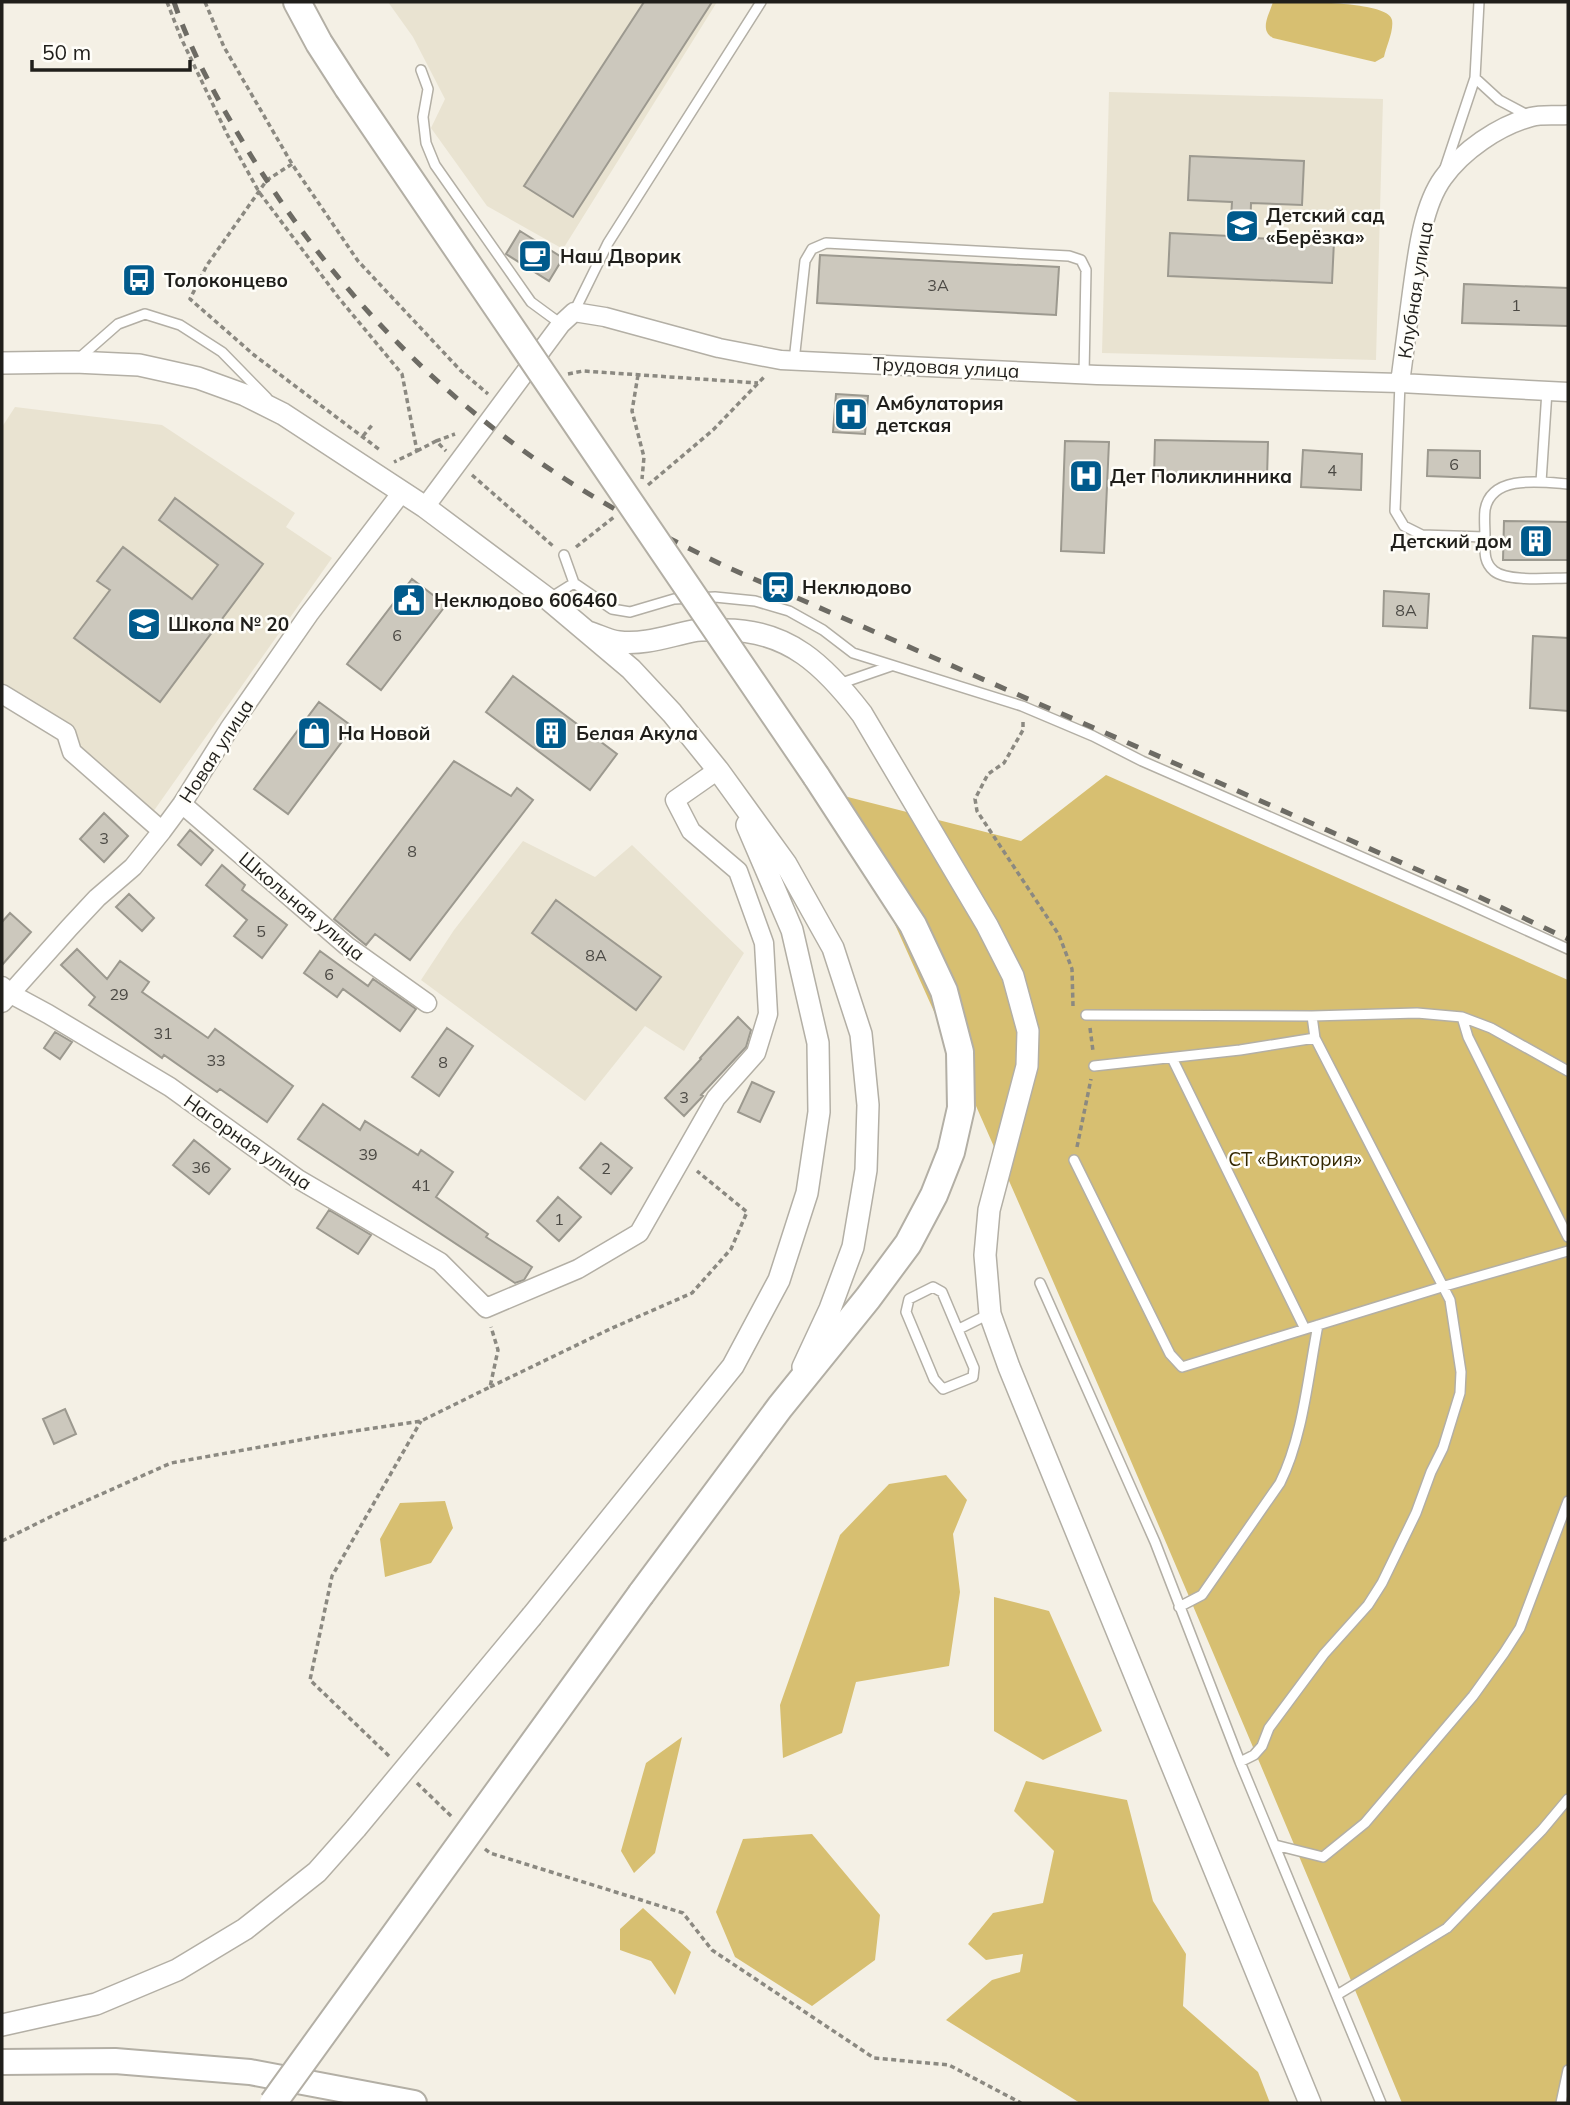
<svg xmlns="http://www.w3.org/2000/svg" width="1570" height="2105" font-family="Mulish,sans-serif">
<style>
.built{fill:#e9e3d1}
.green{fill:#d7bf71}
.building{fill:#ccc8bd;stroke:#9c998f;stroke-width:2}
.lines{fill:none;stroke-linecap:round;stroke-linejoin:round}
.service-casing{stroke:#b3afa5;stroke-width:12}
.minor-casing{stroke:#b3afa5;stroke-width:21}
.tertiary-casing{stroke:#b3afa5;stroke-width:24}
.secondary-casing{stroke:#b3afa5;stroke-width:28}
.primary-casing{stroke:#b3afa5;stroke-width:30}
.path{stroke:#8b8981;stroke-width:3.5;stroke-dasharray:5 3.5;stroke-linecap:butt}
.service{stroke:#fff;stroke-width:9}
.minor{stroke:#fff;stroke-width:18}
.tertiary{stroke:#fff;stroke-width:21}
.secondary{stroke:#fff;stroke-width:24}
.primary{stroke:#fff;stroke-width:26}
.rail{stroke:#6d6b64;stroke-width:5;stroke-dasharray:12 12;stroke-linecap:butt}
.tertiary-bridge-casing{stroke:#b3afa5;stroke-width:24;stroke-linecap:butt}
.primary-bridge-casing{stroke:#b3afa5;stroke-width:30;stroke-linecap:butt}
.tertiary-bridge{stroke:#fff;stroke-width:21}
.primary-bridge{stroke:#fff;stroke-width:26}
.labels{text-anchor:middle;stroke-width:5;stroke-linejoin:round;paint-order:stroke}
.number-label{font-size:16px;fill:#4b4944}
.poi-label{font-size:19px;font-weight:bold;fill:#201f1b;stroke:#fffef9;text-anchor:start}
.street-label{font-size:19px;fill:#201f1b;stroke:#fffef9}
.park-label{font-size:19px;fill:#342800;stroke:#fffef9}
</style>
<rect width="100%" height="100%" fill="#f4f0e5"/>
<path class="built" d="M388 2H717L563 249 487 206 431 128 445 99 413 37Z
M1109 92 1383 99 1376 360 1102 353Z
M15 407 162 425 295 513 286 527 332 558 153 812 2 690V427Z
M523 841 595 877 632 845 744 953 684 1051 645 1026 585 1101 421 980 454 930Z"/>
<path class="green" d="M1273 2C1293 2 1389 0 1392 20 1394 31 1386 47 1384 57L1375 62 1273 38C1259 30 1269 15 1273 2Z
M1106 775 1568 980V2103H1402C1220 1664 1033 1227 836 794L1021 841Z
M946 1475 967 1500 953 1534 960 1592 949 1666 856 1682 842 1733 783 1758 780 1705 840 1535 889 1484Z
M445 1501 453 1528 431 1563 385 1577 380 1539 400 1503Z
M994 1597 1049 1611 1102 1731 1043 1760 994 1731Z
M682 1737 655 1853 634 1873 621 1851 646 1763Z
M1026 1781 1127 1800 1153 1901 1186 1954 1183 2006 1258 2072 1270 2103H1080L946 2020 992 1980 1020 1972 1023 1954 986 1960 968 1944 993 1913 1043 1903 1054 1851 1014 1811Z
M812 1834 880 1915 875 1960 812 2006 735 1957 716 1912 743 1839Z
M643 1908 691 1952 675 1995 651 1961 620 1950V1929Z"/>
<path class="building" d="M644 2H712L573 217 524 186Z
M1190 156 1304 161 1302 205 1251 203 1250 238 1334 241 1332 283 1168 276 1170 233 1230 236 1232 202 1188 200Z
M520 231 563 258 549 281 506 254Z
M820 255 1059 267 1056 315 817 303Z
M1464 284 1568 288V326L1462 323Z
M836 394 868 396 865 434 833 432Z
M1155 440 1268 442 1267 478 1154 476Z
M1065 441 1109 442 1104 553 1061 551Z
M1303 450 1362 454 1361 490 1301 487Z
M1428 450 1480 451V478L1427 476Z
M175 498 263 564 160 702 74 638 110 590 97 581 123 547 192 599 218 565 159 520Z
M1504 521 1568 522V560H1503Z
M412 579 446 605 381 690 347 664Z
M1384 591 1429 594 1427 628 1383 626Z
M1533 636 1568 638V711L1530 708Z
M513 676 617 754 590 790 486 712Z
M319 702 353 727 288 814 254 789Z
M454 761 511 796 517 788 533 800 410 960 375 934 366 945 334 919Z
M104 813 128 836 104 862 80 839Z
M190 830 213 850 201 865 178 845Z
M222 865 245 885 242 890 287 925 262 958 234 936 247 920 206 885Z
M129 894 154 918 142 931 116 907Z
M556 900 661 977 636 1010 532 933Z
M10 913 31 932 2 965V922Z
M77 949 107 979 120 961 149 982 142 992 208 1038 215 1029 293 1086 267 1122 220 1089 217 1092 164 1055 162 1058 89 1005 95 997 61 965Z
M320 951 368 986 373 979 416 1009 400 1031 343 989 337 997 304 973Z
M738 1017 751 1030 746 1047 701 1095 703 1096 684 1116 665 1098 701 1059 700 1058Z
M447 1028 473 1046 439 1096 412 1077Z
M55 1032 72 1042 60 1059 44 1048Z
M752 1082 774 1092 760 1122 738 1112Z
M323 1104 360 1130 365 1121 418 1155 421 1150 453 1172 436 1197 488 1234 486 1237 532 1267 524 1280 515 1283 298 1139Z
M194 1140 230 1169 209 1194 173 1165Z
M601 1143 632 1168 611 1194 580 1168Z
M558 1197 581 1217 559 1241 537 1221Z
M329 1210 371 1235 358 1254 317 1228Z
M65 1409 76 1434 54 1444 43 1419Z"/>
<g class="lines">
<g class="service-casing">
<path id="service" d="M421 70 428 89 423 117 426 143 435 165 531 302 561 324
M1475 78 1479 2
M1445 168 1475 78 1499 100 1529 116
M574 312 608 243 761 2
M77 360 118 324 145 314 180 325 222 352 267 398
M794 361 805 261 812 249 826 243 1069 256 1081 260 1086 270 1084 374
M1400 383 1395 511 1404 526 1422 535 1485 537
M1541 482 1547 391
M1568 484C1542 482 1491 474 1485 510 1484 518 1485 528 1485 537 1485 550 1483 562 1494 571 1507 582 1551 578 1568 578
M564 555 574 583 612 609 630 612 674 599 715 597 755 601 789 611 823 630 853 653 1022 706 1093 736 1142 761 1460 900 1568 949
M550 598 574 583
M839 684 891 666
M1086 1015 1312 1016 1417 1013 1462 1017 1491 1028 1568 1071
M1462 1017 1468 1037 1568 1237
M1172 1058 1305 1329
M1094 1066 1240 1050 1315 1038
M1074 1160 1170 1354 1182 1367 1445 1286 1568 1251
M1040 1283 1155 1542 1240 1762 1381 2103
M933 1287 942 1292 974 1368 973 1377 943 1389 934 1379 906 1312 909 1299Z
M959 1329 989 1314
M1179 1607 1202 1595 1280 1483C1303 1437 1308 1376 1318 1325
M1240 1762 1254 1755 1262 1746 1269 1728 1324 1654 1368 1605 1382 1583 1416 1513 1431 1472 1443 1448 1460 1393 1461 1372 1450 1300 1315 1038 1312 1016
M1275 1845 1323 1857 1365 1823 1473 1696 1504 1653 1520 1628 1568 1501
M1337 1995 1447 1928 1542 1830 1568 1799
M1561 2103 1568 2070"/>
</g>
<g class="minor-casing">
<path id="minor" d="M1400 383C1404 353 1408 322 1412 292 1417 257 1422 207 1443 178 1462 151 1498 126 1531 117 1542 114 1556 116 1568 115
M425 507 561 324 574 312 605 317 719 348 781 360 1097 375 1400 383 1568 392
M2 694 66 733 72 752 162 831
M182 804 347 946 427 1003
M2 986 11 994 48 1014 170 1087 298 1179 440 1262 486 1308 578 1269 639 1233 716 1098 756 1053 768 1014 764 943 738 871 691 831 675 800 718 770
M2 1003 69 928 97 898 133 867 162 831 182 804 229 729 309 614 402 492"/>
</g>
<g class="tertiary-casing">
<path id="tertiary" d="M2 363 75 362 139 365 198 378 245 395 283 414 425 507 548 599 631 669 672 713 718 770 786 864 833 948 861 1034 868 1105 866 1170 853 1247 830 1309 803 1367
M588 632C598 635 609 641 619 642 645 645 668 636 693 631 703 629 715 630 725 630 789 630 825 666 862 714L987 925 1013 976 1028 1031 1027 1066 989 1210 985 1255 990 1314 1009 1367 1310 2103
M532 1616 733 1366 779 1280 807 1193 819 1112 818 1043 792 930 747 825
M2 2025 96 2004 177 1970 245 1929 317 1872 356 1828"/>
</g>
<g class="secondary-casing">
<path id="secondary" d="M2 2062 115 2061 250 2072 414 2103"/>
</g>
<g class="primary-casing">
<path id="primary" d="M297 2 319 43 348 88
M641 1594 780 1407 868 1298 908 1244 934 1195 951 1152 961 1108 960 1052 944 991 913 925 816 776"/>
</g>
<path class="path" d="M167 2 181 38 227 134 259 192 338 297 402 374 417 451 394 462
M205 2 224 47 292 164 358 261 461 371 488 394
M292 164 267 180 207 265 190 299 254 355 380 450
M568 374 583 371 758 383
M638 375 632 411 644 457 642 479
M363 436 373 424
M436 441 455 434
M417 451 436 441 446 451
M472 475 553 546
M648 485 713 430 765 376
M576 547 614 517
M1023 722V730L1004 763 988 774 975 799 977 811 1059 935 1072 969 1073 1006
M1090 1028 1093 1051
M1077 1147 1091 1079
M490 1387 610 1329 692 1293 731 1249 747 1212 697 1171
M2 1541 52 1516 171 1463 322 1436 421 1421 490 1387 498 1350 491 1327
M389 1756 310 1680 332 1576 421 1421
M417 1783 452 1817
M485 1849 490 1853 683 1913 712 1950 874 2058 949 2065 1021 2103"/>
<use href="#service" class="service"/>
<use href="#minor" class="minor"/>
<use href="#tertiary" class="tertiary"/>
<use href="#secondary" class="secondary"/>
<use href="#primary" class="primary"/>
<path class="rail" d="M174 2C192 55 221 106 250 154 330 284 437 397 565 479 618 513 673 541 729 568L1473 894 1568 939"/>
<g class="tertiary-bridge-casing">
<path id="tertiary-bridge" d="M356 1828 532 1616"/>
</g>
<g class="primary-bridge-casing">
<path id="primary-bridge" d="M348 88 816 776
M273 2103 641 1594"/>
</g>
<use href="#tertiary-bridge" class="tertiary-bridge"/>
<use href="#primary-bridge" class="primary-bridge"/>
</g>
<defs>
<g id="school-square" transform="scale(1.75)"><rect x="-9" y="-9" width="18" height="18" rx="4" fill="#005a8c" stroke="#fffef9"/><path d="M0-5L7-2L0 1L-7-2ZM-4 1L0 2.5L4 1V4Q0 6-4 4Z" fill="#fff"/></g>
<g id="cafe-square" transform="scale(1.75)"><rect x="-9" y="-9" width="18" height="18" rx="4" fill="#005a8c" stroke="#fffef9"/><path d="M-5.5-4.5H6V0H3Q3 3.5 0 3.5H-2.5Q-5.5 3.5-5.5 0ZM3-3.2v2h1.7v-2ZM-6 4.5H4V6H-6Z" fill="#fff"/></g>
<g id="bus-square" transform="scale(1.75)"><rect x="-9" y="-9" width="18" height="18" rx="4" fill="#005a8c" stroke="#fffef9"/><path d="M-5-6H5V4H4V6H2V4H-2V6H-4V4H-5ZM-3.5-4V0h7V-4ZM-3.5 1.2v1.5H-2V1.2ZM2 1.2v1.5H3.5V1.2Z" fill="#fff"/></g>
<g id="hospital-square" transform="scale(1.75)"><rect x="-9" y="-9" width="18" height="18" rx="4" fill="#005a8c" stroke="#fffef9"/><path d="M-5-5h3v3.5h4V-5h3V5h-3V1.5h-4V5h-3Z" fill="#fff"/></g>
<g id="building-square" transform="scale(1.75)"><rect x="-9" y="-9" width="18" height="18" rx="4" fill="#005a8c" stroke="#fffef9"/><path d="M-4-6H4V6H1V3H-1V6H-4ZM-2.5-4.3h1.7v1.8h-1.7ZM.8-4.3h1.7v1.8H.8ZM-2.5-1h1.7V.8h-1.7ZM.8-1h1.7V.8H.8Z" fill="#fff"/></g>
<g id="station-square" transform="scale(1.75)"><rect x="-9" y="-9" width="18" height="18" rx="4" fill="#005a8c" stroke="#fffef9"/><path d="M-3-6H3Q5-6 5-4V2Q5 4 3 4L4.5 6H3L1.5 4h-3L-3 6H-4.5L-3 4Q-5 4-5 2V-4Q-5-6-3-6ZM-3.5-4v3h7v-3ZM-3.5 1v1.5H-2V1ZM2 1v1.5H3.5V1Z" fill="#fff"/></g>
<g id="civic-square" transform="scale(1.75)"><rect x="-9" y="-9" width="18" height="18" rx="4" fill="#005a8c" stroke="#fffef9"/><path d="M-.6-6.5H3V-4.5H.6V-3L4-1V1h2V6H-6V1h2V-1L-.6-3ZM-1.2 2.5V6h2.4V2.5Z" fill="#fff"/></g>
<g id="shop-square" transform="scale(1.75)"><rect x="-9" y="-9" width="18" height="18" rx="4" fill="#005a8c" stroke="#fffef9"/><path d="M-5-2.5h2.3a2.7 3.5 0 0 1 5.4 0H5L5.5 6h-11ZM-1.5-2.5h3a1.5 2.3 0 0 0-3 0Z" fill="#fff"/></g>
</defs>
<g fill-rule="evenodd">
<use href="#school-square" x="1242" y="226"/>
<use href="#cafe-square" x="535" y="256"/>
<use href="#bus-square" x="139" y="280"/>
<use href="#hospital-square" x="851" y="414"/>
<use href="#hospital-square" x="1086" y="476"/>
<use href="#building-square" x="1536" y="541"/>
<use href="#station-square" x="778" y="587"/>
<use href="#civic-square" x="409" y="600"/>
<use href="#school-square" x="144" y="624"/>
<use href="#shop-square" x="314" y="733"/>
<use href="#building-square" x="551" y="733"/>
</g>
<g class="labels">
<g class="number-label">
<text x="938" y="291">3А</text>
<text x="1516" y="311">1</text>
<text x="1454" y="470">6</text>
<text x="1332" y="476">4</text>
<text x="1406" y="616">8А</text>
<text x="397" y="641">6</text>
<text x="104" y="844">3</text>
<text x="412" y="857">8</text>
<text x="261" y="937">5</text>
<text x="596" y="961">8А</text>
<text x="329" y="980">6</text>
<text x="119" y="1000">29</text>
<text x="163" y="1039">31</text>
<text x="216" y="1066">33</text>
<text x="443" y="1068">8</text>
<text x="684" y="1103">3</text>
<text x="368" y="1160">39</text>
<text x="201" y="1173">36</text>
<text x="606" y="1174">2</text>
<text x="421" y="1191">41</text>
<text x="559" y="1225">1</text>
</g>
<g class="poi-label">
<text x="1266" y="222">Детский сад<tspan x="1266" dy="22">«Берёзка»</tspan></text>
<text x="560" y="263">Наш Дворик</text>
<text x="164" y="287">Толоконцево</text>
<text x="876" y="410">Амбулатория<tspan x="876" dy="22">детская</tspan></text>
<text x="1110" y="483">Дет Поликлинника</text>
<text x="1512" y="548" text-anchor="end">Детский дом</text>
<text x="802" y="594">Неклюдово</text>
<text x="434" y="607">Неклюдово 606460</text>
<text x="168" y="631">Школа № 20</text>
<text x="338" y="740">На Новой</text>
<text x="576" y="740">Белая Акула</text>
</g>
<g class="street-label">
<text transform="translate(1415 290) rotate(-81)" y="7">Клубная улица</text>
<text transform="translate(946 367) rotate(3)" y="7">Трудовая улица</text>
<text transform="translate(216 751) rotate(-57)" y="7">Новая улица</text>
<text transform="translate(302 906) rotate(40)" y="7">Школьная улица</text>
<text transform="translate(248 1142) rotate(35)" y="7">Нагорная улица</text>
</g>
<g class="park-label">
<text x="1295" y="1166">СТ «Виктория»</text>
</g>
</g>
<rect width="1570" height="2105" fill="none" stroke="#201f1b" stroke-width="7"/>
<path d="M32 60v10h158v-10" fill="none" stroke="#201f1b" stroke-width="3.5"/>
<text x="42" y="60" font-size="21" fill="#201f1b" stroke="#fffef9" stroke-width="5" paint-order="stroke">50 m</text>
</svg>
